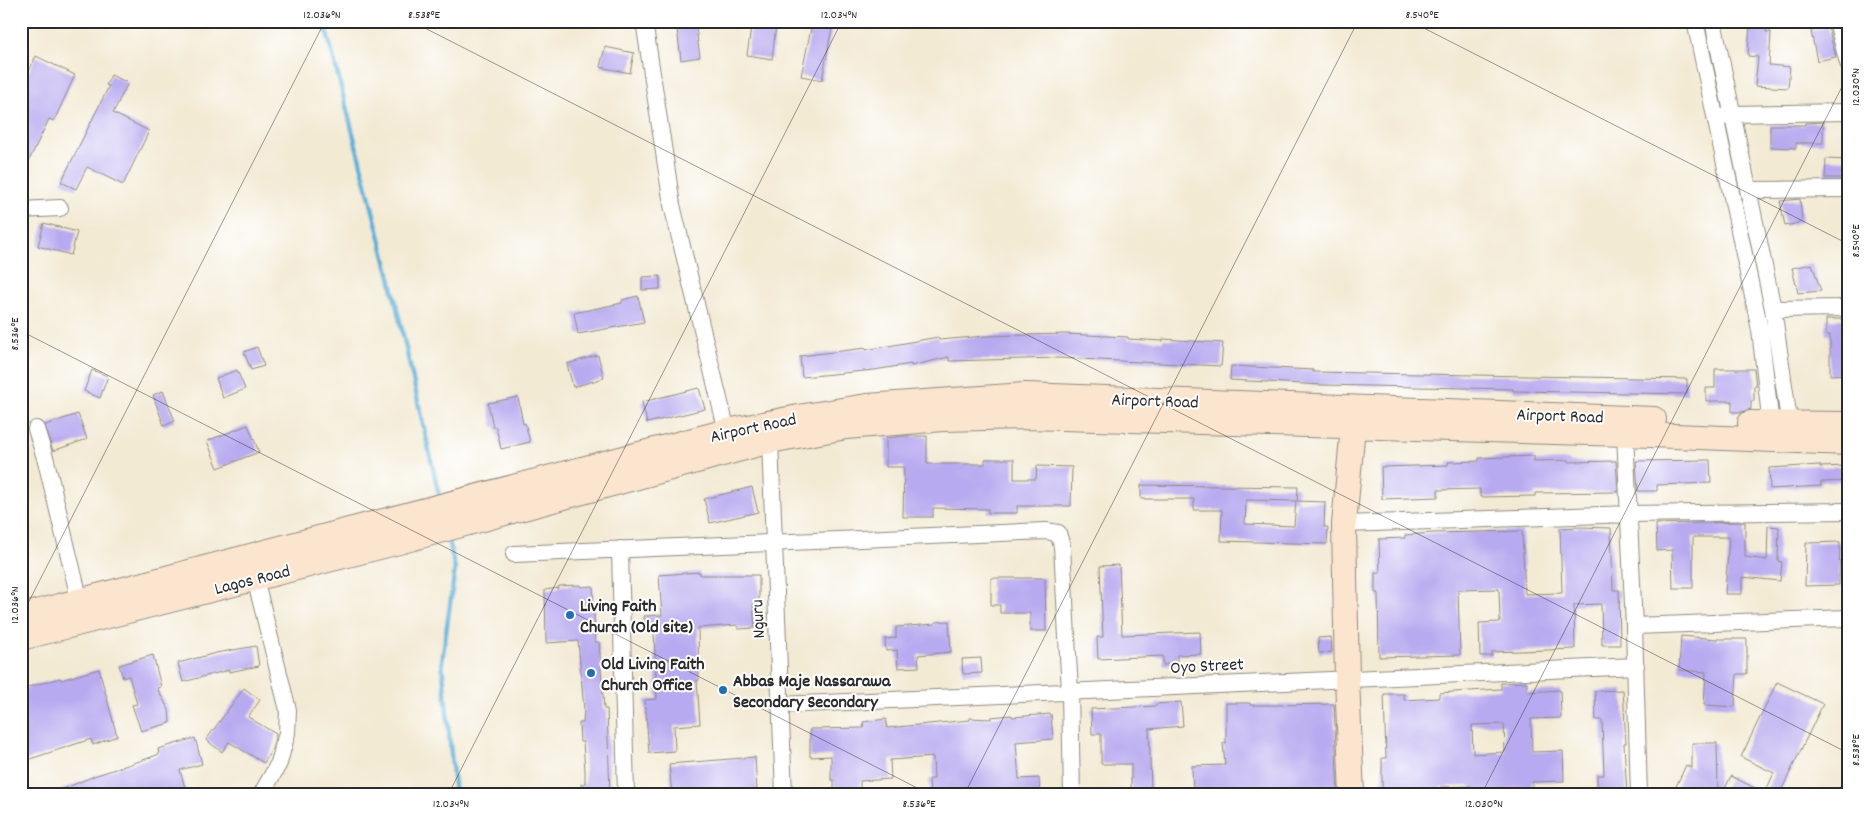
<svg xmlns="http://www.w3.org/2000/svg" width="1869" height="816" font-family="Dekko,sans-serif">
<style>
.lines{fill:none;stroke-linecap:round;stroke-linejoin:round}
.stream{stroke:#5db0d8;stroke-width:4.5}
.building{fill:#b8aaf0;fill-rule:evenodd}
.street-casing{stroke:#8f8a80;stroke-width:18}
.secondary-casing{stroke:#8f8a80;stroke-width:26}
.street{stroke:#fff;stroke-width:16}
.secondary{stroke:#fce5cf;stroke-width:24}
.ticks{fill:none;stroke:#2b2b2b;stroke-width:1;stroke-opacity:0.45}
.poi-dot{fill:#1f6fb2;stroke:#fff;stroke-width:2}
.labels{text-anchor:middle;stroke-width:4;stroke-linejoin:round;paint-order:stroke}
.street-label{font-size:18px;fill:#2b2b2b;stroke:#fff}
.poi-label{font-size:18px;font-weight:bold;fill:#2b2b2b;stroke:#fff;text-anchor:start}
.neatline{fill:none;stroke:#2b2b2b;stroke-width:2}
.ticks-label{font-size:12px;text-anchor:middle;fill:#2b2b2b}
</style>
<rect width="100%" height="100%" fill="#fff"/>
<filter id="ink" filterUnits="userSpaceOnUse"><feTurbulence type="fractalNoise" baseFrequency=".02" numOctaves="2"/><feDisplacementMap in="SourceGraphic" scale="10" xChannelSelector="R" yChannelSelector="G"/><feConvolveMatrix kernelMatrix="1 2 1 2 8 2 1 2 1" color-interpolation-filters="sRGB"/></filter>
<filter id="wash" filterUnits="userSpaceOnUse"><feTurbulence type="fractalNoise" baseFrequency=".0096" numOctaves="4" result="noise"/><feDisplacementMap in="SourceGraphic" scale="20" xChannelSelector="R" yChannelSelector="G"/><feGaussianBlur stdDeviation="1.12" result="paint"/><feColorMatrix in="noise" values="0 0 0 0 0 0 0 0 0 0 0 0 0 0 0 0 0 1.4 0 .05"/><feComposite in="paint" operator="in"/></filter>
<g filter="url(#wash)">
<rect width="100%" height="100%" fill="#f3ead4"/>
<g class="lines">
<path class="stream" d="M324 21 389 273 440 499
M448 536 455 569 442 661 455 795"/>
</g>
<g id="blocks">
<path class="building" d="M676 21H695L700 57 681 60Z
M752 21 776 25 772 59 747 55Z
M1750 21H1766V32H1771L1769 65 1790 67 1788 88 1755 86 1758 57 1748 56Z
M812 24 832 28 822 80 801 76Z
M1828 27 1836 57 1817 61 1811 31Z
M605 47 634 53 630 73 600 67Z
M36 56 75 75 54 121 49 119 21 177V87Z
M111 75 128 83 113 113 149 131 123 185 87 167 76 189 61 182 109 86 106 85Z
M1823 122V143H1796V148L1770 147V125H1805V123Z
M1826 159 1848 160V178H1825Z
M1800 199 1802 222 1785 226 1780 201Z
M44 223 77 232 71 255 38 246Z
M1812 264 1821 291 1798 293 1792 268Z
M660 276V289L642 290V277Z
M638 296 644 322 578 334 574 313 622 303V300Z
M1826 319H1848V374L1830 375V335H1826Z
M1066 334 1128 337V339L1163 341V339L1223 343 1221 366 1059 358 949 361V357L911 366V364L874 370 802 377 800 356 866 348V350L938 337 939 340 986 336Z
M257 347 264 366 251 370 244 352Z
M598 355 604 378 573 387 567 364Z
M1231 366 1313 370V372L1687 379V394L1513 391V389L1322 385 1230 380Z
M1715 369H1754L1756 386H1754V401H1751V409L1742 412H1732V401H1706V388H1715Z
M92 370 108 376 100 398 84 391Z
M237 370 245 389 223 398 216 378Z
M699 388 705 409 647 423 642 402Z
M163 391 175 421 164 426 153 395Z
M518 397 523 424 525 423 530 442 501 449 496 427H493L488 403Z
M78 414 87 439 53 451 45 425Z
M248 425 259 452 218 468 207 441Z
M905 436H927V464H985V459H1014V479H1036L1037 466 1072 467 1071 506H1017V513H988V509L933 508V517H903L904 467H886V438Z
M1534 456V461L1569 460V462L1616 461 1618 492 1535 493V496L1480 497V489L1438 490V497L1382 499 1381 467 1448 465V462L1479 461V458Z
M1710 460 1711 483 1657 485V491H1638L1636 461Z
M1820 465V467L1848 466V481L1821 482V486L1770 489 1769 468Z
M1141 485 1298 487 1297 501 1325 502 1324 527H1328L1327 544 1221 541 1222 510H1194V499H1141ZM1246 500 1296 501 1294 526 1245 524Z
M752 487 758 512 710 523 704 499Z
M1745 522V557L1767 560 1768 526 1779 527 1778 561 1782 562 1780 581 1742 577V594H1725L1729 537H1693V588H1673L1672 550 1657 551 1656 524Z
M1580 527 1611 528 1613 590H1619L1620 645H1602L1601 604 1574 605 1575 649 1492 652V656H1480L1479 623 1500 622 1499 589 1458 590 1460 655 1379 657 1378 593H1375V573H1380L1379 539 1405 538V535L1433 533 1522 531 1525 594 1562 593 1560 528Z
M1840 542 1839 585 1805 586 1806 543Z
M1119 565 1122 635 1200 632 1201 654 1177 655V664L1163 665V656L1098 659 1097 637H1103L1100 566Z
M700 572V575H759V604H753L755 628 738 629 737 625 698 628 699 680H697L700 724 674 726 675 751 649 753 645 700 657 699 654 632 645 633 644 616 662 615 659 575Z
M991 578H1045L1046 631H1030V613H1000V605H991Z
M580 585 581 587 593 586 595 642H599L604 709H607L610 795H581V784H585V771L583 742H580L579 723H583L584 710 578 641 546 643 545 590 558 588 559 586Z
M949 621 951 652 918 655 919 667 898 668 897 650 886 651 885 639 896 638V627L935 624V622Z
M1681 636 1717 639H1747V674H1737L1735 707 1704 705 1706 672 1679 670Z
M1331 637 1332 652 1319 653 1318 638Z
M256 646 259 666 229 672V670L183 682 178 663 216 653Z
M153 655 161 687 157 688 169 710 170 723 141 731 132 705 137 704 129 676 123 678 119 665Z
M981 658 982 673 963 674 962 659Z
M99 669 117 736 93 745 91 739 21 762V689L60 678 61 680Z
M1527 682V692L1560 690 1561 718 1531 719 1532 752 1563 751 1564 781 1532 782V795H1472L1471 786 1440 787V795H1382V758H1386L1384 694H1404V700L1439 698V693L1501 689V683ZM1504 724 1505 752 1473 754 1472 725Z
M1777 682 1823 704 1779 795H1722L1731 776 1765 793 1774 773 1741 757Z
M244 688 260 700 248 717 276 734 272 749 264 763 229 742 222 752 206 740Z
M1623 690 1626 743H1624L1627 795H1597V775H1604L1603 748 1602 720H1596L1595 691Z
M1181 702 1183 726 1149 729 1151 788H1148V795H1131V764H1101V734H1092L1091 709 1156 706V704Z
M1226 703H1250V705H1275L1334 704 1338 795H1258V790L1193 792 1192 766 1225 765 1223 743H1226Z
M1051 714 1053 739 1016 742 1019 779 1039 778 1040 795H930L929 779H934L933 757 890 760 891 779 860 781V795H834V780H831V756L810 757V729L864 728 863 722 886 719 887 728 970 720V718L991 719V717L1012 715V717Z
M195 738 202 764 180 770 187 795H115L112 786 89 795H49L94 776 149 758 150 759 149 758 159 754 158 749Z
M1692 743H1717L1718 795H1672L1686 765 1692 768Z
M755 757 757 790 734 791 733 789 704 791V795H672L669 764Z"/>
</g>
</g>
<g filter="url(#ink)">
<use href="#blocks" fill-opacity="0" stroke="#8f8a80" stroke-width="1"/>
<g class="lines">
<g class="street-casing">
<path id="street" d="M644 21 672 205 729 440
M1695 21 1760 330 1772 434
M1713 21 1773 309 1791 434
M1837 21 1848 63
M1723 117 1733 114 1848 112
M1749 190 1848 189
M21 210 60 208
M1773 309 1848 308
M36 429 46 461 82 610
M1625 434 1634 626 1639 795
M770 441 784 795
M1344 524 1630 514 1848 511
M620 549 626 795
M514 554 1046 531 1058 533 1062 546 1070 692 1072 795
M255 578 288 710 287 733 279 763 261 795
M1634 626 1848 618
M781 705 1636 666
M1846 795 1848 790"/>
</g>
<g class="secondary-casing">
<path id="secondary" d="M1750 423 1848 424
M21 616 727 431 804 416 867 406 1026 395 1654 419
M21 638 395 543 770 441 846 427 943 419 1027 417 1625 434 1848 443
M1352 795 1347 679 1344 524 1353 427"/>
</g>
<use href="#street" class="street"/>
<use href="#secondary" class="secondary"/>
</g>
</g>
<path class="ticks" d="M411 21 1848 753M1410 21 1848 244M21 331 931 795M21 617 325 21M448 795 842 21M964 795 1358 21M1481 795 1848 75"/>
<g class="poi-dot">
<circle cx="570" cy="615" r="5"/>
<circle cx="591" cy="673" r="5"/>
<circle cx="723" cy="690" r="5"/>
</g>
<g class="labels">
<g class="street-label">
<text transform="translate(1155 400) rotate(2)" y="6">Airport Road</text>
<text transform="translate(1560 415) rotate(2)" y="6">Airport Road</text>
<text transform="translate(753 427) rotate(-12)" y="6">Airport Road</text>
<text transform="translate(252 579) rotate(-14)" y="6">Lagos Road</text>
<text transform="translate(757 619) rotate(-93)" y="6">Nguru</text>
<text transform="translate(1207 665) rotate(-3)" y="6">Oyo Street</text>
</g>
<g class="poi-label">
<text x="580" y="611">Living Faith<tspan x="580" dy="21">Church (Old site)</tspan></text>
<text x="601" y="669">Old Living Faith<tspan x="601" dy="21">Church Office</tspan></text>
<text x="733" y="686">Abbas Maje Nassarawa<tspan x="733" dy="21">Secondary Secondary</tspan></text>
</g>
</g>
<rect width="1869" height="816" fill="none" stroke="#fff" stroke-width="55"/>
<rect x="28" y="28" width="1814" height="760" class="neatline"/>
<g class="ticks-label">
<text x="322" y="18">12.036°N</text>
<text x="424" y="18">8.538°E</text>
<text x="839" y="18">12.034°N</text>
<text x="1422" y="18">8.540°E</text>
<text transform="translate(1855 87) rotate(-90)" y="4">12.030°N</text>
<text transform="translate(1855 241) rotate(-90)" y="4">8.540°E</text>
<text transform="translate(14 334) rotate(-90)" y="4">8.536°E</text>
<text transform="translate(14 605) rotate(-90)" y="4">12.036°N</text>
<text transform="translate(1855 750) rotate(-90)" y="4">8.538°E</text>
<text x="451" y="807">12.034°N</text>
<text x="919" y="807">8.536°E</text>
<text x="1484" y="807">12.030°N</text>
</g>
</svg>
